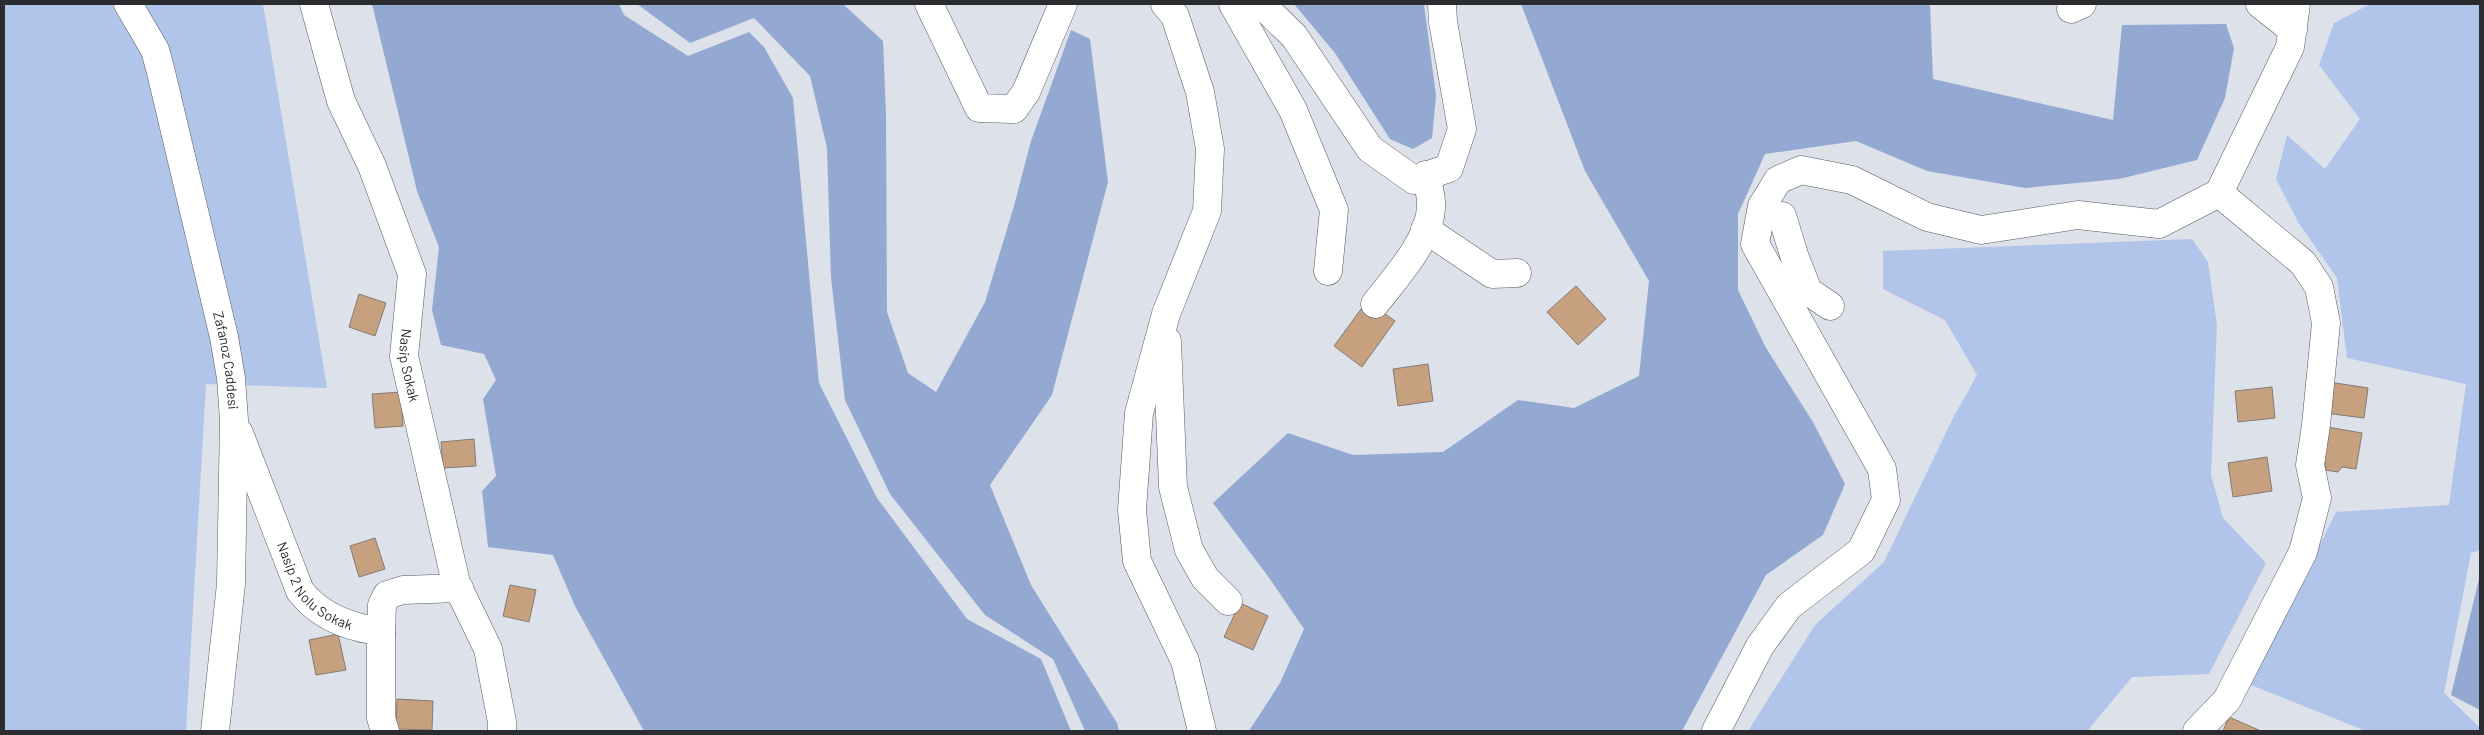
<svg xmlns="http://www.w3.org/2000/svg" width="2484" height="735" font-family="Barlow,sans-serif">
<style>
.green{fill:#b1c4ea}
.forest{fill:#94a9d2}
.building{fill:#c7a17f;stroke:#837b74}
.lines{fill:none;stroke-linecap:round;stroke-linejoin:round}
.minor-casing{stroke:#565a61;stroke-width:29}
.minor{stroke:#fff;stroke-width:28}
.labels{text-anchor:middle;stroke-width:4;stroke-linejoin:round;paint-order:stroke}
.street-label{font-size:14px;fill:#2a2c2f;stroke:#e9eef7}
</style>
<rect width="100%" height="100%" fill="#dce1ea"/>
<path class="green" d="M4 4H263L327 388 206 384 186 731H4Z
M2370 4H2480V550L2471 553 2444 693 2480 728V731H2366L2251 685 2336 512 2449 505 2466 384 2347 358 2337 278 2298 222 2276 179 2287 135 2325 169 2360 119 2319 65 2334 23Z
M2192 239 2208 262 2217 325 2211 475 2223 518 2266 563 2209 674 2132 677 2087 731H1748L1815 625 1884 562 1953 418 1977 375 1945 320 1883 289V251Z"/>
<path class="forest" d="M372 4H619L624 15 688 56 749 32 764 47 793 98 819 383 877 498 967 619 1041 659 1071 731H644L575 606 553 555 488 547 482 491 496 476 483 399 496 380 484 354 441 345 432 310 439 247 417 191Z
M637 4H843L883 41 886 115 887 312 908 373 936 392 985 302 1014 206 1031 141 1071 30 1090 39 1108 182 1052 395 990 485 1031 585 1117 723 1119 731H1085L1053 659 985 615 890 494 845 400 831 278 827 148 810 76 754 18 690 43Z
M1294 4H1424L1436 96 1432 138 1413 149 1390 139 1335 53Z
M1521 4H1930L1933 79 2113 120 2122 25 2226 24 2234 48 2225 98 2197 160 2119 179 2025 188 1927 171 1856 141 1765 154 1738 214V290L1766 348 1813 422 1845 484 1823 535 1766 575 1682 731H1249L1280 683 1304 629 1270 579 1213 503 1288 433 1353 455 1443 452 1518 400 1574 408 1639 376 1649 281 1585 171Z
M2480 575V710L2451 695Z"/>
<path class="building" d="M1576 286 1606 319 1578 345 1547 312Z
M359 294 386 303 375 336 349 327Z
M1367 301 1395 321 1362 367 1334 346Z
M1428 364 1433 401 1398 406 1393 369Z
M2329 382 2368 388 2364 418 2325 413Z
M2272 387 2275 418 2238 422 2235 391Z
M401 392 403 426 375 428 372 394Z
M2322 426 2362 433 2356 469 2342 467 2338 472 2325 470 2326 463 2316 462Z
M474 439 476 466 443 468 441 442Z
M2267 457 2272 491 2233 497 2228 463Z
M375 538 385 569 359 577 350 546Z
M510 585 536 590 529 622 503 616Z
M1240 603 1268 616 1253 650 1224 637Z
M338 634 346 670 316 675 309 640Z
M397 699 433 701 432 730 396 729Z
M2229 717 2261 731H2223Z"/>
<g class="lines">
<g class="minor-casing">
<g id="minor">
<path id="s1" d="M128 4 155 50 160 68 224 337 231 378 234 420 231 584 215 731"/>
<path id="s2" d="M314 4 341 101 372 166 412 274 404 356 456 583 488 649 502 722V731"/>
<path d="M929 4 979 108 1014 109 1026 92 1063 4"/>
<path d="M1165 4 1175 16 1200 92 1210 149 1207 211 1166 314 1139 413 1132 510 1137 561 1185 661 1202 731"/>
<path d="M1233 4 1293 110 1334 210 1328 271"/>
<path d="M1261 4 1294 36 1370 149 1414 180 1449 168 1462 129 1443 22 1442 4"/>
<path d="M2260 4 2293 30"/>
<path d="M2071 9 2082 4"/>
<path d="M1782 216 1795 258 1808 291 1830 306"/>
<path d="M1425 229 1492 274 1517 273"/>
<path d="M1375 304C1395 278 1430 241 1431 207 1432 197 1428 185 1426 175"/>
<path d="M1167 341 1173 487 1189 550 1205 578 1228 601"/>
<path id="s3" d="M239 433 300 591C315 610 334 621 358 627 366 630 372 628 381 633V718L385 731"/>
<path d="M381 633 382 605 387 595 403 590 459 588"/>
<path d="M1716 731 1760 646 1789 606 1861 551 1886 500 1882 469 1755 244 1762 206 1778 180 1801 170 1852 180 1927 217 1981 230 2078 215 2159 224 2219 193 2290 47 2296 4"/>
<path d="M2197 731 2227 700 2303 552 2317 498 2310 465 2316 425 2326 323 2319 287 2303 263 2219 193"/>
</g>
</g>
<use href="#minor" class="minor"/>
</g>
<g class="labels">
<g class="street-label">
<text dy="5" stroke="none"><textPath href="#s1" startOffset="372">Zafanoz Caddesi</textPath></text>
<text dy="5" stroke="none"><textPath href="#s2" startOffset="380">Nasip Sokak</textPath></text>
<text dy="5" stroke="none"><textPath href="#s3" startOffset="175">Nasip 2 Nolu Sokak</textPath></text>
</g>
</g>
<rect width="2484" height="735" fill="none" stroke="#2a2c2f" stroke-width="10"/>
</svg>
